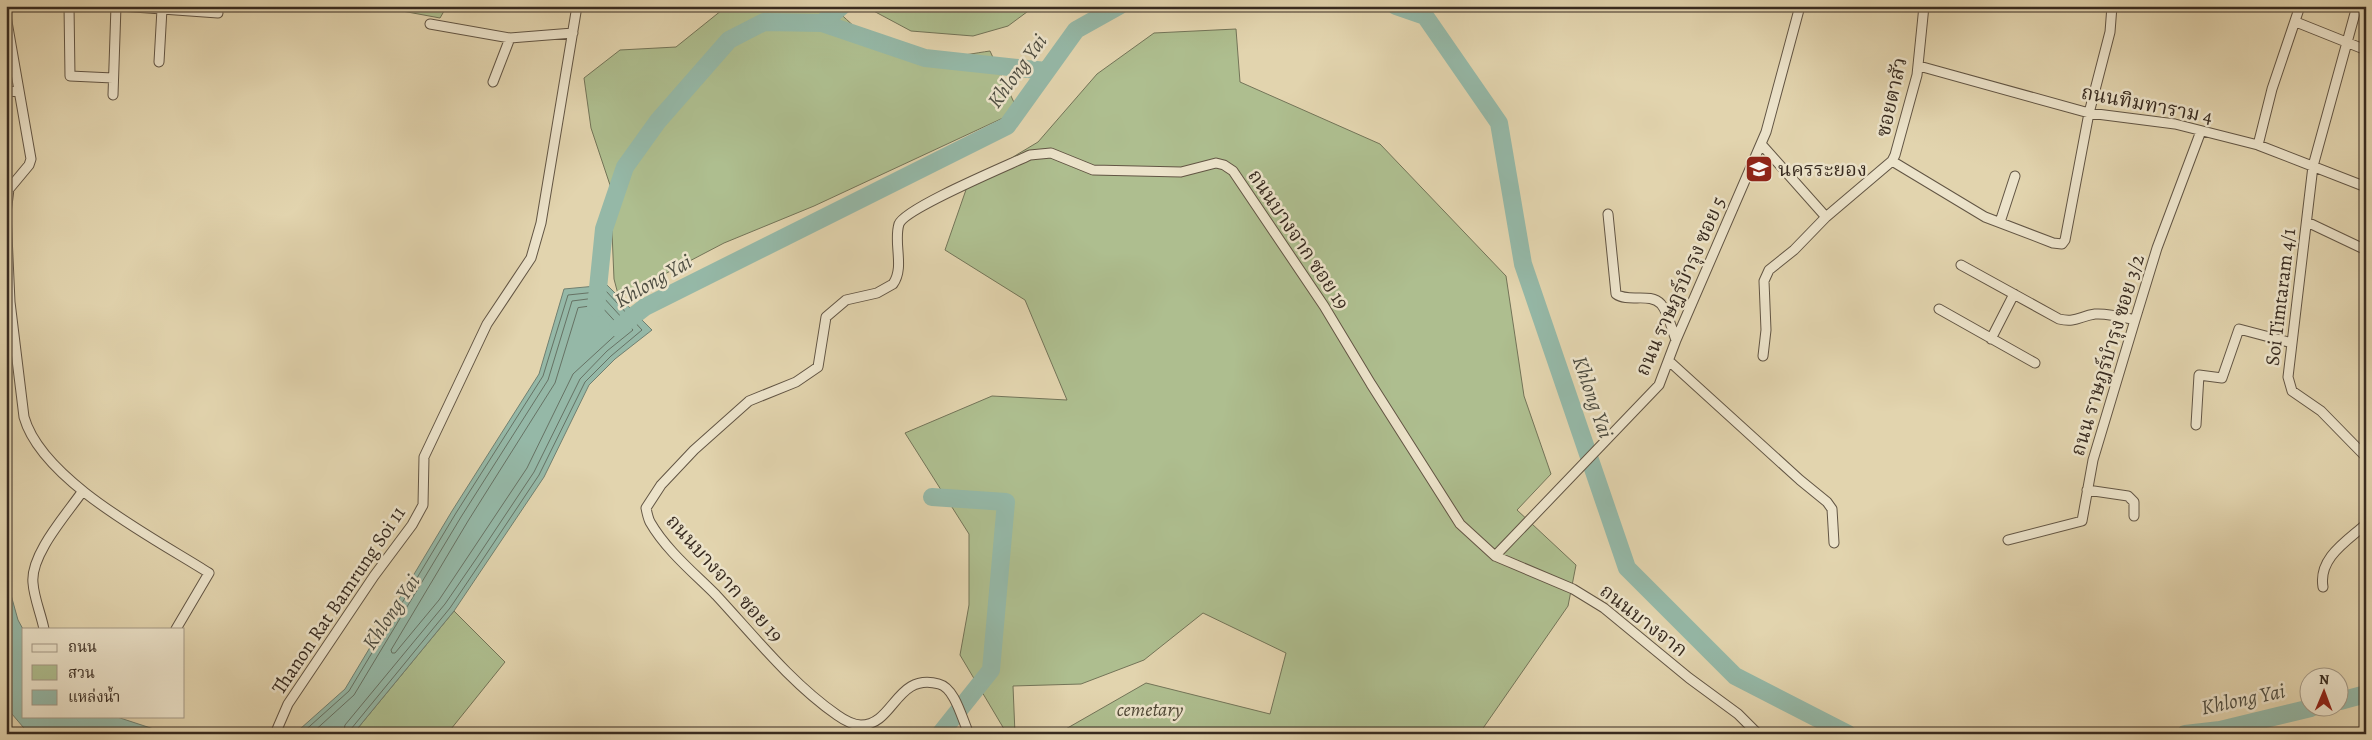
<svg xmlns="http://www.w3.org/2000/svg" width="2372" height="740" font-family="Alegreya,'Noto Serif Thai',serif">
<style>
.green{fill:#aebe8f;stroke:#737458}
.water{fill:#95b8a7;stroke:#708071}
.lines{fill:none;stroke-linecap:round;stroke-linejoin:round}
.shore{stroke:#667264;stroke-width:1}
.river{stroke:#95b8a7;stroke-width:18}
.street-casing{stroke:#625544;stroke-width:11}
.street{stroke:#ece3ca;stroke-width:9}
.labels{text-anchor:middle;stroke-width:5;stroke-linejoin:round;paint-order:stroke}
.street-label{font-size:20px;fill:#382b20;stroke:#ece3ca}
.poi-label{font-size:20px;fill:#382b20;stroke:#ece3ca;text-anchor:start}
.park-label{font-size:20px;font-style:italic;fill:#504836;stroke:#ece3ca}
.water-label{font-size:21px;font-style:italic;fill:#4f4e42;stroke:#ece3ca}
</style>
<rect width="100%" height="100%" fill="#e2d4ae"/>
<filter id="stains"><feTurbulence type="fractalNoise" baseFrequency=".004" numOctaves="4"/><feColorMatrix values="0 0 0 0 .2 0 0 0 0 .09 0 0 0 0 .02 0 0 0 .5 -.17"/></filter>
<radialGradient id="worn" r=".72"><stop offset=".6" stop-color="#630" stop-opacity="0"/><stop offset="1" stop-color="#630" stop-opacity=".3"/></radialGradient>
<path class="green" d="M375 6H447L440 18Z
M727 6H832C851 23 872 46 897 55 925 64 961 55 990 51L1018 111 814 206 724 243 619 298 614 279 610 185 591 128 584 78 620 50 676 47Z
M870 6H1035L1008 26 973 36 911 31 868 8Z
M1236 29 1240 82 1380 144 1506 276 1524 396 1551 474 1517 510 1576 565 1568 606 1479 734H1065L1064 730 1146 683 1270 714 1286 653 1203 613 1144 660 1081 684 1013 686 1015 734H1007L960 655 969 605V534L905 433 992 396 1067 400 1025 300 945 250 968 184 1038 142 1097 74 1154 33Z
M454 611 505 662 451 729 455 734H353Z"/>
<path class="water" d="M607 285 652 330 615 359 589 385 544 477 454 611 353 734H285L300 729 345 689 452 511 539 374 564 289Z
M6 577 18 620 24 631V716H114L169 734H29L6 707Z"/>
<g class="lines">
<path class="shore" d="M600 305 622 329 573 374 527 468 439 600 395 653H392L391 650 468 521 555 383 578 308Z
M301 734 349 691 456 513 543 376 568 295 606 291 642 330 611 356 585 382 539 475 481 562 450 608 351 729 349 734
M311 734 354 695 461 517 548 380 572 301 603 297 633 330 607 351 580 379 534 472 476 559 445 604 345 725 343 734"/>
<path class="river" d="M1396 6 1425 16 1499 123 1523 264 1627 568 1735 676 1848 734
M822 23 842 6
M596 308 604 229 625 167 658 121 729 40 764 22 822 23 925 58 1046 71
M618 328 645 307 1007 126 1076 30 1119 6
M932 497 1006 502 991 670 940 734
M2340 701 2366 694
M2185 734 2220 730 2311 708"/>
<g class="street-casing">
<path id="street" d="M69 6 70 76 113 78
M120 6 218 13
M2357 6 2313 166 2288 377 2292 391 2321 411 2366 457
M6 16 31 159 29 165 9 189 6 213 10 302 24 417C42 481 154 538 209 573L176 629
M2296 22 2366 50
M430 24 510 38 573 33
M159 62 162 9
M1919 66 2089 113 2175 124 2258 145 2366 187
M493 82 510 38
M6 92 19 91
M113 95 116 6
M1761 144 1826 217
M2258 145 2272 89 2300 6
M1892 161 1985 217 2053 243 2062 244 2065 240 2089 113 2110 32 2112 6
M1608 214 1616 294C1628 303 1650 292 1661 304 1668 312 1672 330 1676 340
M2000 222 2015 176
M2307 222 2366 250
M1961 265 2059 319C2076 323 2080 316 2095 314 2108 313 2122 317 2135 320
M1939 309 2035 363
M1991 339 2014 294
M1763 356 1766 330 1764 281 1769 270 1794 250 1826 217 1892 161 1895 155 1917 75 1924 6
M1669 361 1800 480 1827 502 1832 509 1834 543
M2196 425 2199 375 2222 378 2239 329 2292 343
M2087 490 2128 496 2134 502V516
M2008 540 2082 521 2093 460 2135 320 2157 248 2201 131
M1495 556 1659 385 1676 340 1766 132 1800 6
M2323 587C2318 558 2347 541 2366 524
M44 629C41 614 34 598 33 583 30 555 66 515 82 492
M275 734 288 704 374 576 412 525 423 505 424 457 487 324 531 258 541 223 577 6
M969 734C962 719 955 688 939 684 896 672 894 725 861 725 852 725 844 720 837 715 791 683 754 636 716 595 694 573 666 550 650 522 648 518 647 513 646 508L661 485 694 450 749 401 796 382 818 367 826 317 846 300 877 293 893 284C905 267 893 243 899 224 905 208 1009 165 1030 155L1051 153 1093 170 1181 172 1216 163 1224 165 1233 171 1324 306 1371 384 1460 524 1495 556 1573 589 1604 608 1689 678 1738 714 1758 734"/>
</g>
<use href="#street" class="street"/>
</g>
<defs>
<g id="school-square" transform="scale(1.4375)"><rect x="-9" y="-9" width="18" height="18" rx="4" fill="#8f2418" stroke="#ece3ca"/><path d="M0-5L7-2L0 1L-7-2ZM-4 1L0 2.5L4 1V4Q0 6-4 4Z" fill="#fff"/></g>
</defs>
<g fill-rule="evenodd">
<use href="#school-square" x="1759" y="169"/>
</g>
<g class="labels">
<g class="street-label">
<text transform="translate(1891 97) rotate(-77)" y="7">ซอยตาสัว</text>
<text transform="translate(2147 104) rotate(11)" y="7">ถนนทิมทาราม 4</text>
<text transform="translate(1299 239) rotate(56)" y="7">ถนนบางจาก ซอย 19</text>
<text transform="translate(1680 286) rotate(-66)" y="7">ถนน ราษฎร์บำรุง ซอย 5</text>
<text transform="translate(2280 297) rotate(-83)" y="7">Soi Timtaram 4/1</text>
<text transform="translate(2107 355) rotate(-73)" y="7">ถนน ราษฎร์บำรุง ซอย 3/2</text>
<text transform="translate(725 578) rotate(48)" y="7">ถนนบางจาก ซอย 19</text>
<text transform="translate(338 600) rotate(-56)" y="7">Thanon Rat Bamrung Soi 11</text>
<text transform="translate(1644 620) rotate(38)" y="7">ถนนบางจาก</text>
</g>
<g class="poi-label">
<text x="1778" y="176">นครระยอง</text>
</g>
<g class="park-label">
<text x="1150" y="716">cemetary</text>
</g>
<g class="water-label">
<text transform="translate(1017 71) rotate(-54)" y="7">Khlong Yai</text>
<text transform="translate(653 281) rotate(-30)" y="7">Khlong Yai</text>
<text transform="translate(1593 397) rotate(71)" y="7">Khlong Yai</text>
<text transform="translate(391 612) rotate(-56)" y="7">Khlong Yai</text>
<text transform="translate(2243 699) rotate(-12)" y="7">Khlong Yai</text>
</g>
</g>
<rect width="2372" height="740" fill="none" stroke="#e2d4ae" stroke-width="25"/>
<rect x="8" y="8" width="2357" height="725" fill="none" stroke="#382b20" stroke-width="2.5"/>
<rect x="12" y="12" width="2347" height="715" fill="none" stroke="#382b20"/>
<rect x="22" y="628" width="162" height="90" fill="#ece3ca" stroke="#a49986"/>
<rect x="32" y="644" width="25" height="8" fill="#ece3ca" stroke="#a49986"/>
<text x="68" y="652" font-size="15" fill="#382b20">ถนน</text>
<rect x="32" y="665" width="25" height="15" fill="#aebe8f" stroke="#a49986"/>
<text x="68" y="678" font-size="15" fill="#382b20">สวน</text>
<rect x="32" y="690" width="25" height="15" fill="#95b8a7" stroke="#a49986"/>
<text x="68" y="702" font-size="15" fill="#382b20">แหล่งน้ำ</text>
<g transform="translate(2324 692) rotate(1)"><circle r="24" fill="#ece3ca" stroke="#a49986"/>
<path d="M0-4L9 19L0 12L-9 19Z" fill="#8f2418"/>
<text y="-8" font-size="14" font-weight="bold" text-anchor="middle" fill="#382b20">N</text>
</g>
<rect width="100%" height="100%" filter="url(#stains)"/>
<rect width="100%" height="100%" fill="url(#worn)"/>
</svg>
